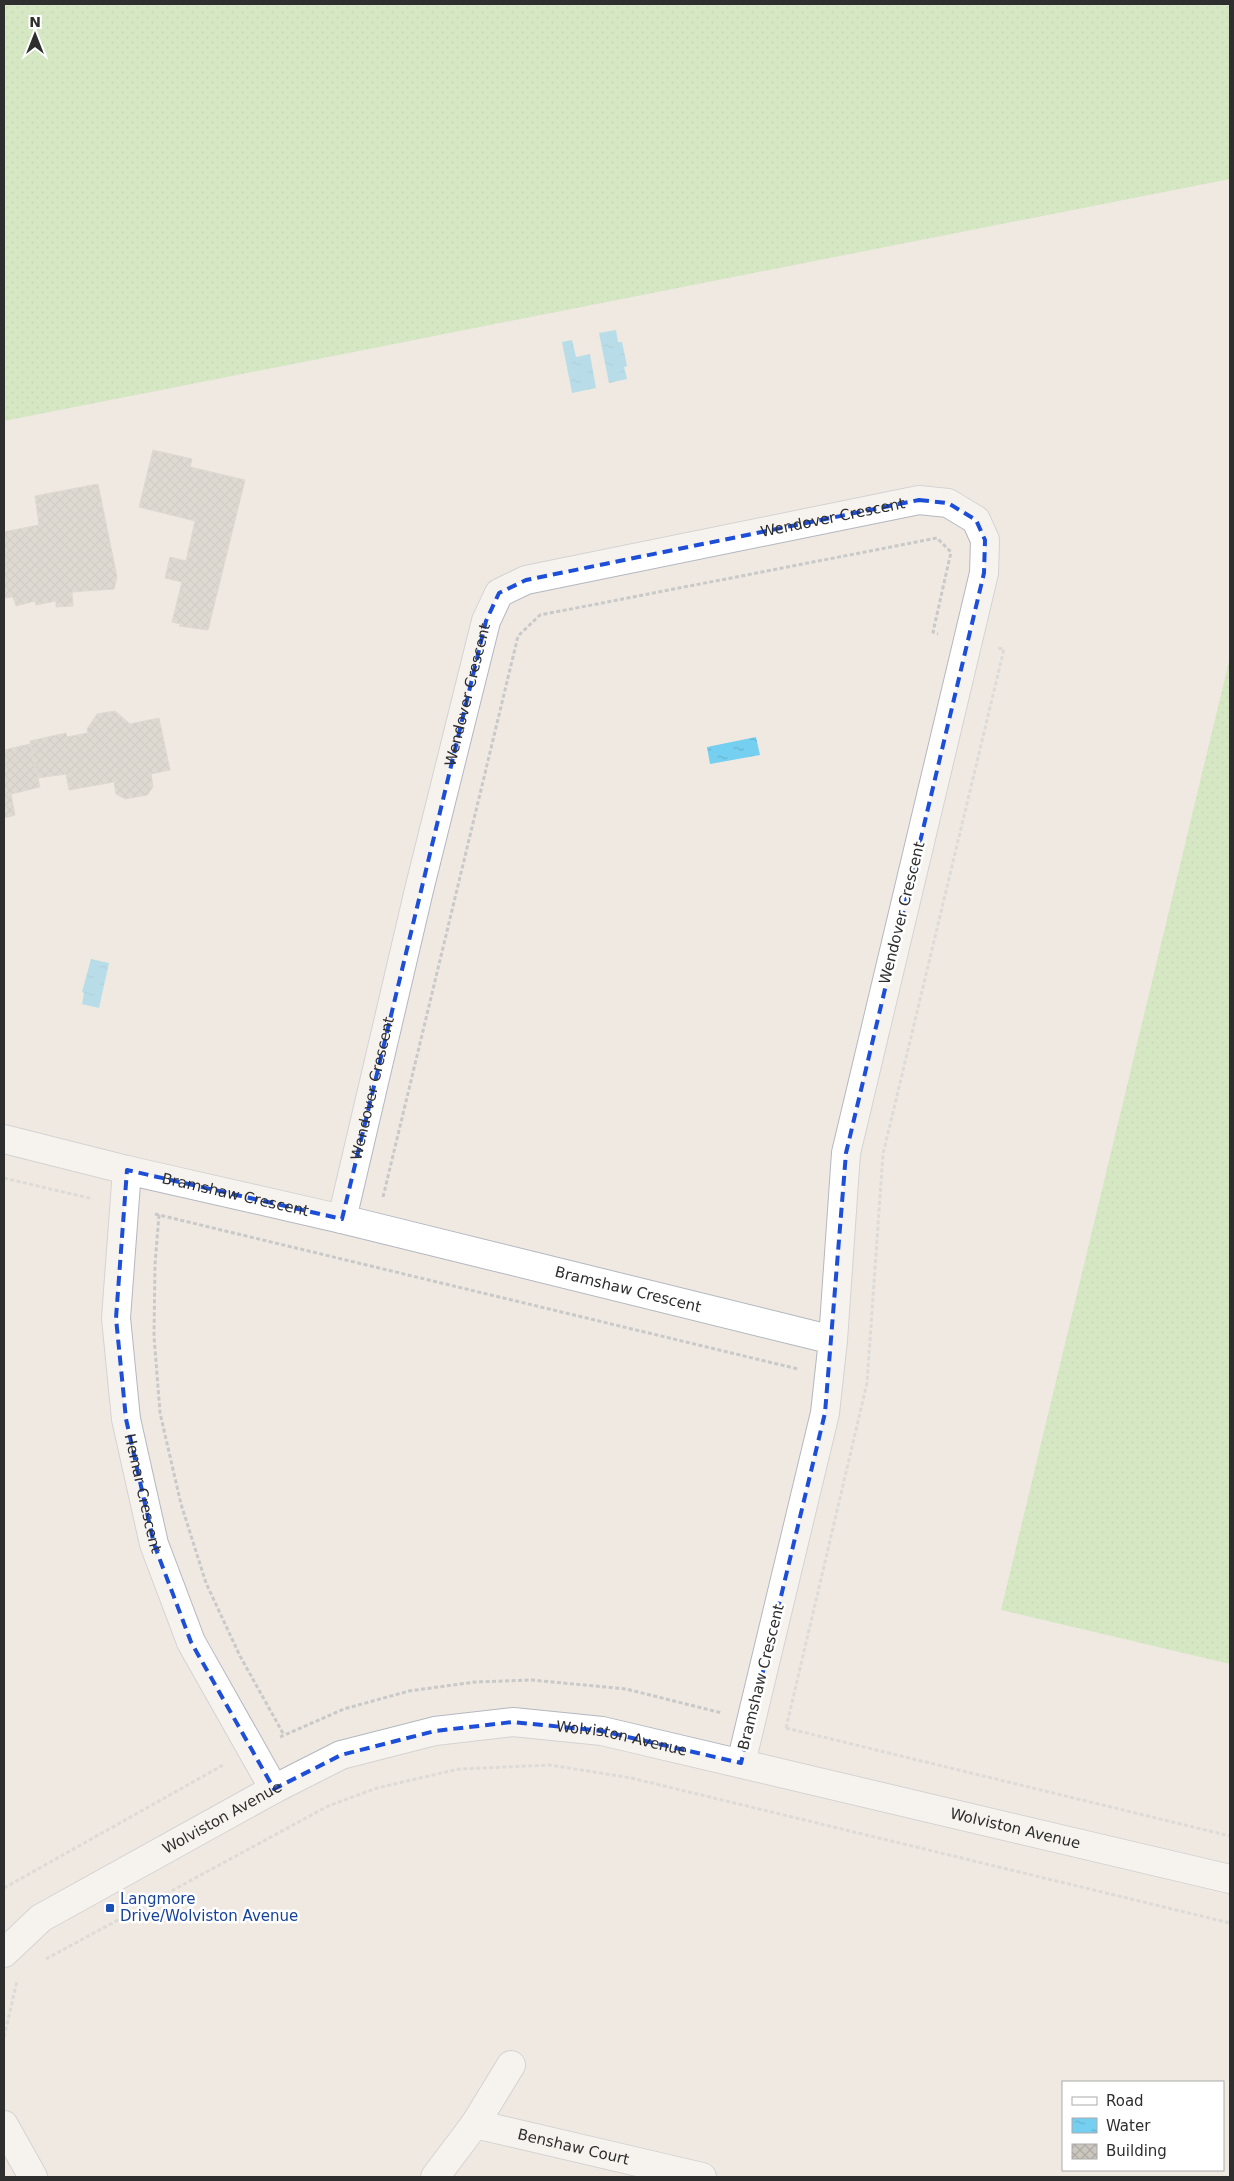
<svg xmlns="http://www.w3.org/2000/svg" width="1234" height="2181" font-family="'DejaVu Sans',sans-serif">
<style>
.grass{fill:url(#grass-dots)}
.water{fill:url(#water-ripples)}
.building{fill:url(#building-cross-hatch);stroke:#cbc5ba}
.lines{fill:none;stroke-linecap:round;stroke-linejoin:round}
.minor-casing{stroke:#b4b7c1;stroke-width:30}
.path{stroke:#c9c9c9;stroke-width:3;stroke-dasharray:4 2.5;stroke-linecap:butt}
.minor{stroke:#fff;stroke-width:28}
.marked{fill:none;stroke:#1d4ed8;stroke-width:4;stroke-dasharray:10 6;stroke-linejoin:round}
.transit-dot{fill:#1a4fb4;stroke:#fff;stroke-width:2}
.labels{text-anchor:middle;stroke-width:5;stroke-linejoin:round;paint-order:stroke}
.street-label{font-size:15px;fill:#2e2e2e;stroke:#fff}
.transit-label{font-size:15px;fill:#164399;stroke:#fff;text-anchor:start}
</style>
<defs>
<pattern id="grass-dots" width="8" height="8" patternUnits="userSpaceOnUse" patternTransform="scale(1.25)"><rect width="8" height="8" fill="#b6e59e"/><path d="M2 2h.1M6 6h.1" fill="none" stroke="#9dc588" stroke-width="1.8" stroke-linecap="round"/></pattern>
<pattern id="water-ripples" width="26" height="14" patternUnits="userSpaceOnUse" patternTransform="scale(1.25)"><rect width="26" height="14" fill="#75cff0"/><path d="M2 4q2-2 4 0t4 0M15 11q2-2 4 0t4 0" fill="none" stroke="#66b2ce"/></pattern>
<pattern id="building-cross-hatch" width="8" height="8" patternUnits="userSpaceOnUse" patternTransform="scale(1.25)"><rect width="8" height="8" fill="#cbc7bf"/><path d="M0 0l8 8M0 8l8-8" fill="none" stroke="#afaba4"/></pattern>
</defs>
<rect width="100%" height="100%" fill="#efe9e1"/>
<path class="grass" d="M4 4H1230V179L4 421Z
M1230 657V1664L1001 1610Z"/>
<path class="water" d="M616 330 618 342H622L627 366 624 367 627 379 609 383 599 333Z
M572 340 576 357 590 354 596 388 572 393 562 342Z
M756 737 760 755 710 764 707 747Z
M91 959 109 963 99 1008 82 1004 84 993 82 992Z"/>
<path class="building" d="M153 450 192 459 190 467 245 480 208 630 179 626 181 624 172 622 182 582 165 578 170 557 186 561 195 521 139 507Z
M98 484 117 577 114 589 72 592 73 606 56 607V601L36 605 35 601 16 606 13 597 4 598V532L39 525 35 496Z
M115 711 130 724 159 718 170 770 151 774 153 787 147 795 125 799 116 794 114 782 69 790 66 774 38 778 30 741 66 733 67 737 88 733 87 729 97 714Z
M30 744 40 787 11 794 15 815 4 818V750Z"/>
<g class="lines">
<g class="minor-casing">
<g id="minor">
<path id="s1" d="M4 1139 127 1170 342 1219 833 1340 825 1413 741 1763"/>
<path id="s2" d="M127 1170 116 1318 126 1419 154 1544 191 1642 274 1789"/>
<path id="s3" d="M342 1219 419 890 486 621 499 593 526 580 919 500 948 503 976 520 985 540 984 573 846 1153 833 1340"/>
<path id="s4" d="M4 1953 41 1918 274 1789 341 1755 435 1731 513 1722 602 1731 1230 1879"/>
<path id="s5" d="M475 2124 702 2177"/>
<path d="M4 2125 33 2177"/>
<path d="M435 2177 475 2124 511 2065"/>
</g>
</g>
<path class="path" d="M4 1178 93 1199
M383 1197 518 636 540 615 937 538 951 552 933 632 938 634
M155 1214 798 1369
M159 1215 155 1264 154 1336 160 1413 181 1504 206 1583 240 1656 284 1735
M786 1728 867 1383 883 1154 1004 649 997 648
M786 1728 1230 1836
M280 1737 344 1709 409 1691 475 1682 532 1680 626 1689 722 1713
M4 1888 225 1764
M46 1959 328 1806 377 1788 459 1769 550 1765 631 1778 1230 1923
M4 2037 17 1981"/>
<use href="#minor" class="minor"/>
</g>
<path d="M0 0H1234V2181H0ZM919 500 948 503 976 520 985 540 984 573 846 1153 825 1413 741 1763 602 1731 513 1722 435 1731 341 1755 274 1789 191 1642 154 1544 126 1419 116 1318 127 1170 342 1219 486 621 499 593 526 580Z" fill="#efe9e1" fill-opacity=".55" fill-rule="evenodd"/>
<path class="marked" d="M919 500 948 503 976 520 985 540 984 573 846 1153 825 1413 741 1763 602 1731 513 1722 435 1731 341 1755 274 1789 191 1642 154 1544 126 1419 116 1318 127 1170 342 1219 486 621 499 593 526 580Z"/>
<rect class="transit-dot" x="105" y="1903" width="10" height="10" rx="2.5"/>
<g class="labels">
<g class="street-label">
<text dy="5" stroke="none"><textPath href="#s3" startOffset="989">Wendover Crescent</textPath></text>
<text dy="5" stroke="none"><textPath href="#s3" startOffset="539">Wendover Crescent</textPath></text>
<text transform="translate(902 913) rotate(-76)" y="5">Wendover Crescent</text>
<text dy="5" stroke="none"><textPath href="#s3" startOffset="134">Wendover Crescent</textPath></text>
<text dy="5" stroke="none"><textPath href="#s1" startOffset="238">Bramshaw Crescent</textPath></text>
<text dy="5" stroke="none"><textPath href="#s1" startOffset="642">Bramshaw Crescent</textPath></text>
<text dy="5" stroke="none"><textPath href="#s2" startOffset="326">Hemar Crescent</textPath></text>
<text transform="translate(761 1677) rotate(-76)" y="5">Bramshaw Crescent</text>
<text dy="5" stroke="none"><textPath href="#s4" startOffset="678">Wolviston Avenue</textPath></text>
<text dy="5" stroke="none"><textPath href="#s4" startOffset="258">Wolviston Avenue</textPath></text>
<text dy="5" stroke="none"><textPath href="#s4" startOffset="1082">Wolviston Avenue</textPath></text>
<text dy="5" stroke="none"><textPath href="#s5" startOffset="101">Benshaw Court</textPath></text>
</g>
<g class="transit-label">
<text x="120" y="1904">Langmore<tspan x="120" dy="17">Drive/Wolviston Avenue</tspan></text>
</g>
</g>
<rect width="1234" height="2181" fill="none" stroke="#2e2e2e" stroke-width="10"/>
<rect x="1062" y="2081" width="162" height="90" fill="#ffffff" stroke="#ababab"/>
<rect x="1072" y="2097" width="25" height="8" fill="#ffffff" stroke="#ababab"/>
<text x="1106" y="2106" font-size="15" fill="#2e2e2e">Road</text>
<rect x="1072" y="2118" width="25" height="15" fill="url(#water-ripples)" stroke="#ababab"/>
<text x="1106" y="2131" font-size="15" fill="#2e2e2e">Water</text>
<rect x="1072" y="2144" width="25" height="15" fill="url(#building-cross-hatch)" stroke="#ababab"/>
<text x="1106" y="2156" font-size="15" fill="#2e2e2e">Building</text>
<g transform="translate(35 35)" stroke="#ffffff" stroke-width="4" paint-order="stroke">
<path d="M0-4L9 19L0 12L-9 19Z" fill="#2e2e2e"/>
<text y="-8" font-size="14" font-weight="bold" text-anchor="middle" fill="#2e2e2e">N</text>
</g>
</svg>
